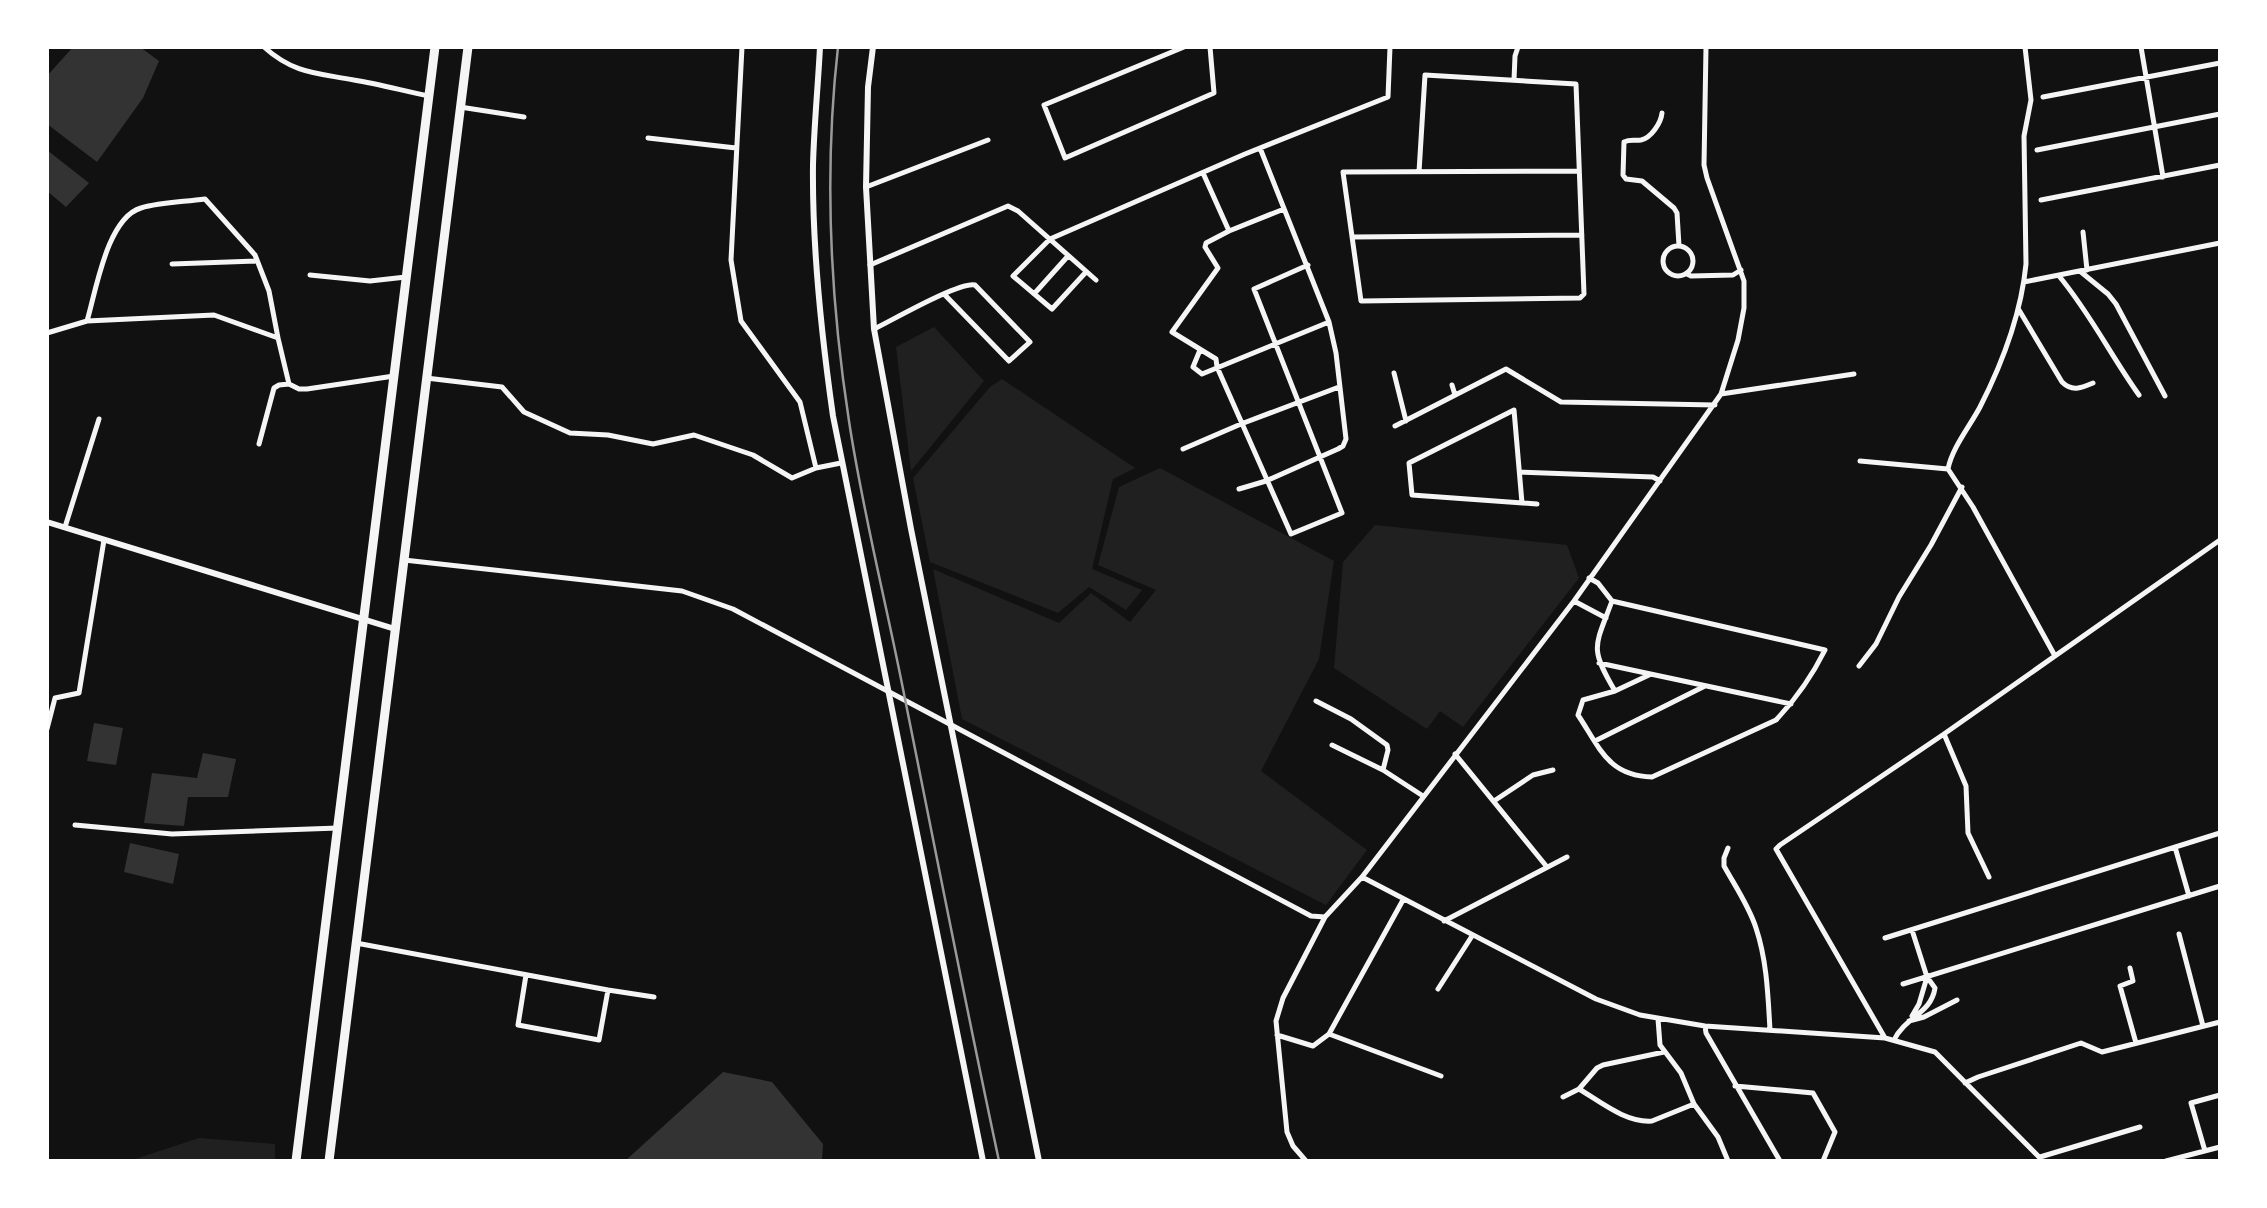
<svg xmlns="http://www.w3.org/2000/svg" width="2267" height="1208" font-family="Overpass,sans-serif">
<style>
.green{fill:#202020}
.water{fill:#333}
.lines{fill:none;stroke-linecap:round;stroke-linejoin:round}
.minor{stroke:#f5f5f5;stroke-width:5}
.tertiary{stroke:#f5f5f5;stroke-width:6}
.trunk{stroke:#f5f5f5;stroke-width:9}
.rail{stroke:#9a9a9a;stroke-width:2.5}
</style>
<rect width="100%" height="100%" fill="#111"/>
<path class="green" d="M934 327 984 381 911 471 896 347Z
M1002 379 1135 468 1113 479 1092 569 1142 590 1126 610 1089 587 1058 613 930 562 913 478 990 387Z
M1160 468 1334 561 1319 659 1261 771 1367 850 1326 905 962 719 933 569 1059 623 1091 593 1130 622 1156 590 1098 565 1119 487Z
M1375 525 1567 545 1579 578 1463 727 1440 711 1427 729 1334 668 1343 562Z
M199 1138 275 1144V1161H129Z"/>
<path class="water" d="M73 47H140L159 61 143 98 97 162 47 124V76Z
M47 150 89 183 66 207 47 191Z
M94 723 123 728 116 765 87 761Z
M203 753 236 759 228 797H188L184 826 144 823 152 773 197 778Z
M130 843 179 854 173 884 124 872Z
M723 1072 772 1082 823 1144 822 1161H625Z"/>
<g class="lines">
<path class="minor" d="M264 47C294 74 317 73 354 80 379 84 404 91 429 96
M742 47 731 260 741 321 800 402 816 468 841 463
M1184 47 1044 105 1065 158 1214 93 1210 47
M2025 47 2031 100 2024 136 2026 264C2021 315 2003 362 1980 407 1970 426 1952 448 1948 469L1973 507 2055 656
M2141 47 2163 177
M1514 80 1515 56 1518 47
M2043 97 2220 63
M460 107 524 117
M1662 113C1661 123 1651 138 1641 140 1634 141 1630 139 1624 142L1623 175 1626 179 1642 181 1674 208 1677 213 1679 246
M648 138 736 148
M2037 150 2220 114
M1419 172 1425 75 1576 84 1584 294 1580 298 1361 301 1343 172 1579 171
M1203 173 1229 231
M866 187 988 140
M2041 200 2220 165
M1284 209 1229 231 1206 243 1205 247 1218 268 1172 332 1216 359 1217 367 1291 534 1342 513 1254 289 1308 265
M2083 232 2087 270
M1353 237 1582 235
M1663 261a15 15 0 1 1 30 0a15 15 0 1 1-30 0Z
M172 264 257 261
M870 265 1008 206 1018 211 1096 280
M1086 272 1052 309 1013 276 1050 239 1245 154 1388 97 1390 47
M2081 272 2108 294 2116 304 2165 396
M1687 274 1691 276 1733 275 1741 270
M310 275 370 281 406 277
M2059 276C2090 313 2111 356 2139 395
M2024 282 2220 243
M1034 294 1068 256
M2019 310 2062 382C2072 392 2081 388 2093 383
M87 321C96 291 107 218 141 208 161 202 184 202 205 199L255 255 269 291 278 338
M874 329C891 321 960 281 975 285L1030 342 1009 361 944 294
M47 333 87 321 214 315 278 338 289 384 299 389H307L394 376
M1200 350 1193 367 1202 374 1329 322
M1394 373 1406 421
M426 378 502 387 524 412 570 433 608 435 653 444 694 435 753 455 792 478 816 468
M1452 385 1455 395
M1721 394 1854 374
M1395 426 1506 369 1561 402 1715 405
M259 444 274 388 279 385 289 384
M1183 449 1241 424 1339 387
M1860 461 1948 469
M1520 472 1653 477 1660 481
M1239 489 1266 481 1338 449 1343 446 1346 439 1336 353 1329 322 1260 148
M1522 503 1514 410 1409 463 1412 495 1537 504
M65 527 99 419
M404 560 682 591 733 609 1311 916 1325 917 1362 877 1574 601 1721 394 1738 340 1744 308V281L1707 178 1704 165 1706 47
M1589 578 1598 583 1612 601 1825 650C1812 676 1797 698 1776 720L1652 777C1608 776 1600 748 1578 715L1583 700 1615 691 1649 675
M1574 601 1606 618
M1612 601C1595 647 1589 647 1615 691
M1599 663 1791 704
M1859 666 1876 644 1899 597 1931 545 1962 487
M1316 701 1351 719 1387 745 1388 750 1383 770 1423 796
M47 729 55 698 79 693 104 540
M1944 734 1966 786 1968 833 1989 877
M1595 741 1705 686
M1332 745 1383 770
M1455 754 1547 867
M1494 801 1533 775 1553 770
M75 825 172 834 338 828
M2175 847 2189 896
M1728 848 1724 858V866C1735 886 1749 906 1756 928 1767 961 1768 996 1770 1030
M1362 877 1596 999 1640 1015 1705 1026 1885 1038 1935 1052 2043 1161
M1444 921 1567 857
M2179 934 2203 1026
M1885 938 2220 833
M356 943 608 990 599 1040 518 1025 526 975
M2130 968 2133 981 2120 986 2136 1043
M1903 984 2220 886
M1438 989 1472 936
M608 990 654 997
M1912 1016 1919 1004 1927 977
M1658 1019 1660 1045 1681 1073 1694 1104 1718 1137 1728 1161
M1909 1021 1924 1017 1957 1000
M1705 1026 1706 1033 1780 1161
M1329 1034 1441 1076
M1277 1035 1313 1046 1329 1034 1403 900
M1885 1038 1776 849 1780 845 1944 734 2220 540
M1894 1040C1906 1016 1931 1014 1935 988L1927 977 1912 930
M1965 1083 1978 1077 2081 1043 2102 1052 2220 1022
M1735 1086 1813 1093 1835 1132 1823 1161
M1579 1089C1601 1102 1626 1123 1652 1121L1694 1104
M1563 1097 1579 1089 1597 1068 1603 1065 1664 1052
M2205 1151 2191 1103 2220 1095
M2040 1157 2140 1127
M1306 1161 1293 1146 1287 1132 1276 1021 1283 998 1325 917
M2166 1161 2220 1147"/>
<path class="tertiary" d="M820 47C818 86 814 126 813 165 812 249 821 332 833 416L983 1161
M873 47 868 87 866 187 874 329 911 529 1039 1161
M47 522 395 629"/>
<path class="trunk" d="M296 1161 435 47
M329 1161 468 47"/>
<path class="rail" d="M838 47C824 171 830 298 849 421 863 514 887 606 905 699 936 853 966 1007 999 1161"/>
</g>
<rect width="2267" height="1208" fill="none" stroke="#ffffff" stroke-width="98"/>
</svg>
